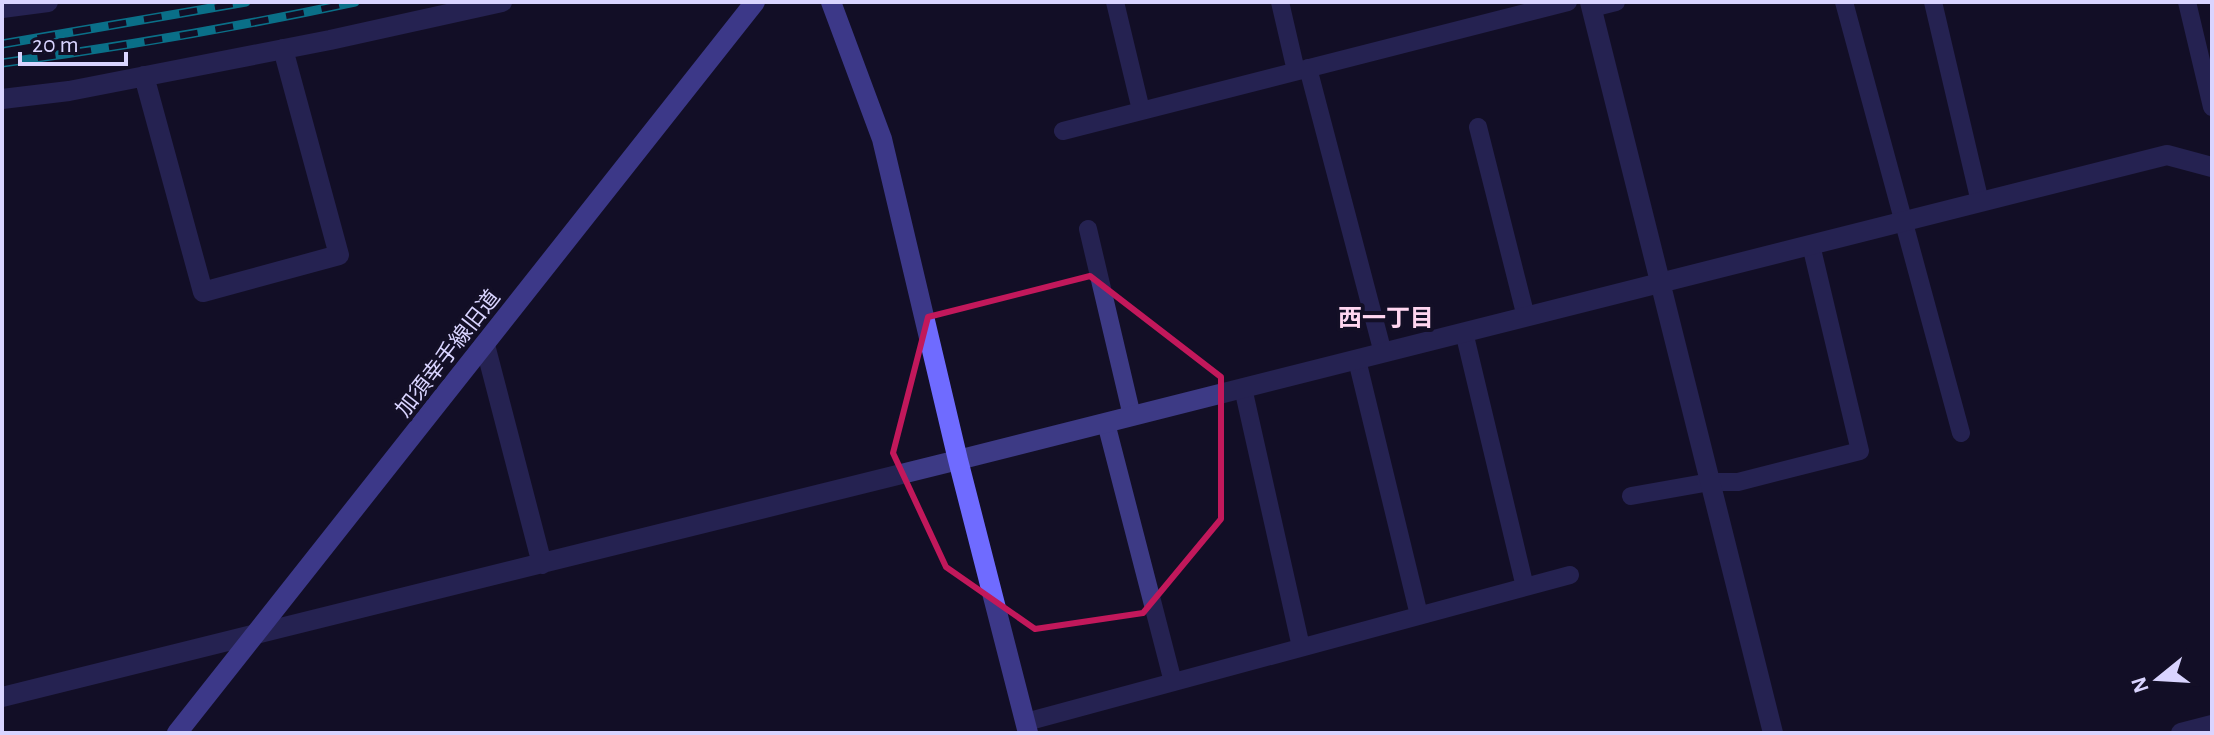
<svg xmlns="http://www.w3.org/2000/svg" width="2214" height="735" font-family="'Alegreya Sans','Noto Sans JP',sans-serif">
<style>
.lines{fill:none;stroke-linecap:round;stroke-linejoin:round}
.lane{stroke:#3d3a85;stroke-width:18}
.street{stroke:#3d3a85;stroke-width:20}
.secondary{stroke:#6f6bff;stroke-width:20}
.rail-casing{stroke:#00e5ff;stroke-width:9}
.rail{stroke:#130f26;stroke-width:6;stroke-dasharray:18;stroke-linecap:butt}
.marked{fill:none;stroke:#c2185b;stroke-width:6;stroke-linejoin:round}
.labels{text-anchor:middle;stroke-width:8;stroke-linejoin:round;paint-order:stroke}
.street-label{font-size:22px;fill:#d9d4ff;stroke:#130f26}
.neighbourhood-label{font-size:24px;font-weight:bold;fill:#ffd6f0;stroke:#130f26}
</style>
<rect width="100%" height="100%" fill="#130f26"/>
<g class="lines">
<path class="lane" d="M1115 2 1141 110
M1280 2 1296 71
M1844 2 1961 433
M1933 2 1980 202
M2187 2 2212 107
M1592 8 1616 2
M1308 68 1383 353
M1478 127 1526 317
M1063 131 1568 2
M1088 229 1132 416
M1464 332 1525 587
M1357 360 1419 615
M1243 388 1301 647
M1106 423 1173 682
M1631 496 1710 482H1738L1860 451 1811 245
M1026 722 1570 575"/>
<path class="street" d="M1590 2 1773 733
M2 8 48 2
M144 76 203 292 339 255 283 49
M2 99 69 91 330 40 502 2
M485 345 542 564
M2 697 958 460 2167 155 2212 167
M2181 733 2212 725"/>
<path class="secondary" d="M831 2 882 139 958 460 1028 733
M177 733 755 2"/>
<g class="rail-casing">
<path id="rail" d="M2 44 246 2
M2 63C120 47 238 27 355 2"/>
</g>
<use href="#rail" class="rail"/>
</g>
<path d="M0 0H2214V735H0ZM1090 276 1221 377V519L1143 613 1035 629 946 567 893 453 928 317Z" fill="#130f26" fill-opacity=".55" fill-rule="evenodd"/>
<path class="marked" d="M1090 276 1221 377V519L1143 613 1035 629 946 567 893 453 928 317Z"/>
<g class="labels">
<g class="street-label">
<text transform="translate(447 353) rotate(-52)" y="8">加須幸手線旧道</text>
</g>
<g class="neighbourhood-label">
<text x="1386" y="326">西一丁目</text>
</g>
</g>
<rect width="2214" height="735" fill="none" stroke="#d9d4ff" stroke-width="8"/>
<g transform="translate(2158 679) rotate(252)" stroke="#130f26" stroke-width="6" paint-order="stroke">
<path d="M0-6L14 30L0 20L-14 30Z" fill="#d9d4ff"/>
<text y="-12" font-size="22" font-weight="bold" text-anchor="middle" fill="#d9d4ff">N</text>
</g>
<path d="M20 52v12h106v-12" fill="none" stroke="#d9d4ff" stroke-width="4"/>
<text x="32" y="52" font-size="24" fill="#d9d4ff" stroke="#130f26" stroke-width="6" paint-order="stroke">20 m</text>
</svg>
